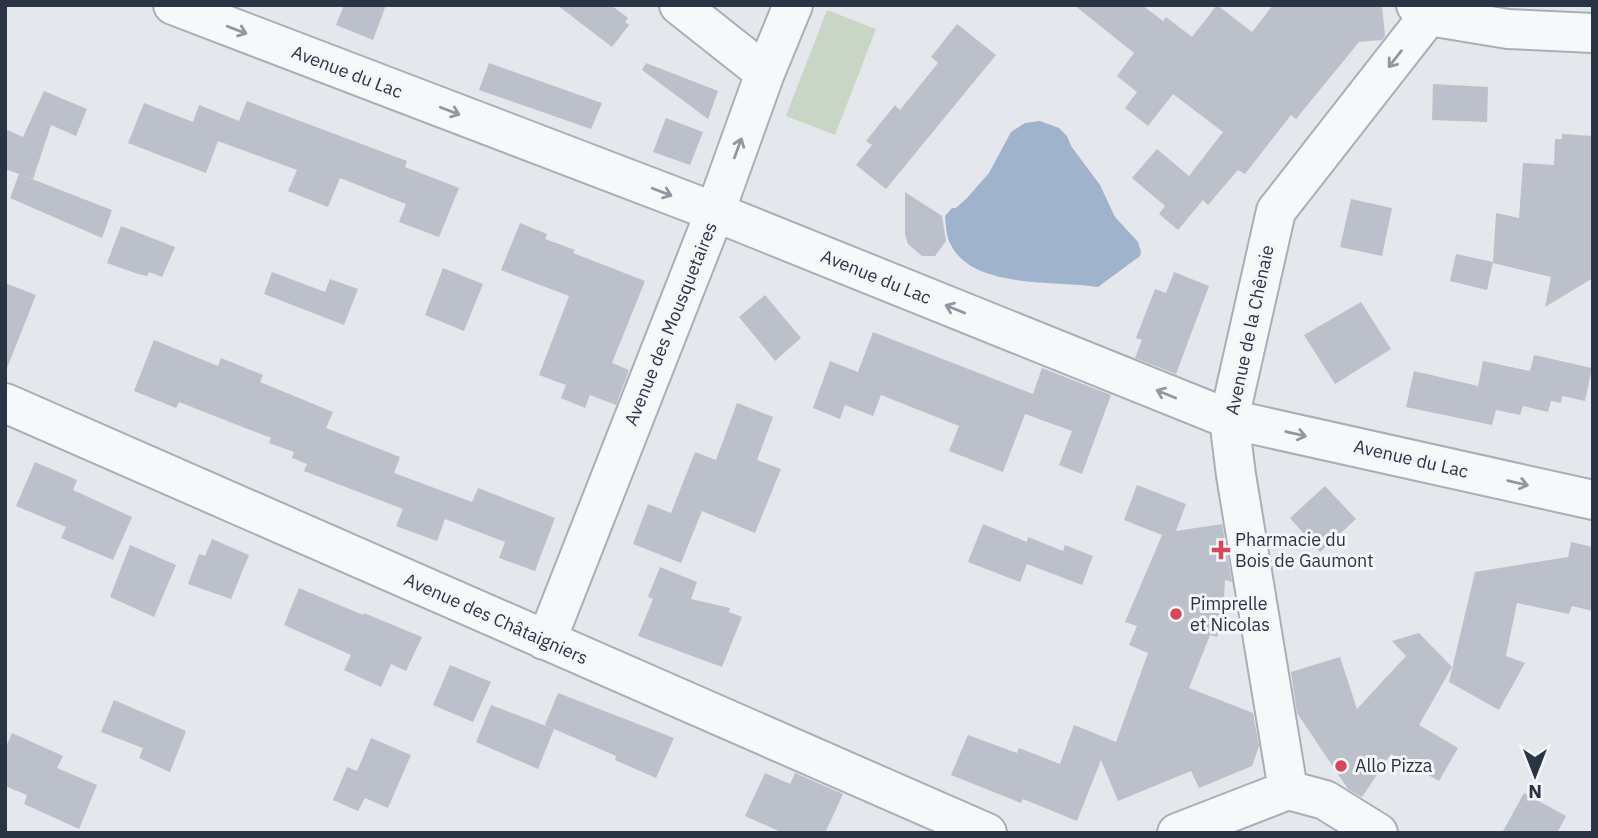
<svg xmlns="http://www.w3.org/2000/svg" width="1598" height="838" font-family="'IBM Plex Sans',sans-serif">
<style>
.green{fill:#c9d6c5}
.water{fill:#9fb4cc}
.building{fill:#bbc0ca}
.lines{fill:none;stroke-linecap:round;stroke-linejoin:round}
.street-casing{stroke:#a9aeb7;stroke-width:42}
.street{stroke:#f7f8fa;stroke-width:38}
.oneway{stroke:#9196a0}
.poi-dot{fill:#d1495b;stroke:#f4f6f9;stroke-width:2.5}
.labels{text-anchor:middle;stroke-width:6;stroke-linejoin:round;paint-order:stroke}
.street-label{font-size:18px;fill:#2b3445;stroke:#f4f6f9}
.poi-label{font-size:18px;fill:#2b3445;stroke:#f4f6f9;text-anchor:start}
</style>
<rect width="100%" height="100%" fill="#e4e7ec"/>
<path class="green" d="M827 10 876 29 835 135 786 116Z"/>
<path class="water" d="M1040 121 1059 128 1067 136 1071 146 1100 185 1115 217 1138 242 1141 252 1140 256 1098 287C1057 280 971 290 950 243 946 235 946 225 945 216L952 208H956L967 198 989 173 1011 132 1025 123Z"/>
<path class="building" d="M344 5H386L373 40 336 25Z
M557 5H611L628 18 625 22 629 25 612 47Z
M1074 5H1142L1163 21 1166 17 1192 37 1217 5 1252 32 1273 5H1382L1385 36 1382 40 1359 42 1296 119 1291 115 1245 174 1238 170 1208 205 1203 200 1178 230 1159 214 1165 206 1132 178 1157 149 1189 176 1223 132 1173 94 1148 126 1125 108 1137 92 1117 76 1134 53Z
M957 24 996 55 886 189 856 165 872 145 866 141 895 105 900 110 938 63 931 57Z
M489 63 602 103 591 129 479 90Z
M646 63 718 91 708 119 642 70Z
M1433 84 1488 87 1487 122 1432 120Z
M44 91 87 109 76 136 51 125 33 179 5 169V129L23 137Z
M247 101 407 161 405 167 459 188 439 237 399 222 406 204 340 178 328 207 288 191 297 170 218 141 206 173 128 143 144 103 193 122 199 105 239 121Z
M666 118 703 132 690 165 653 152Z
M1562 134 1593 136V278L1545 307 1551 277 1493 263 1496 213 1519 218 1523 163 1554 165 1555 139H1562Z
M19 174 112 210 102 238 10 198Z
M905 192 942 216 946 241 935 256H922L908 244 905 234Z
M1351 199 1392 208 1382 256 1340 247Z
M520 223 547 234 545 239 575 250 573 253 645 281 612 363 629 370 616 405 590 395 585 408 561 398 566 385 539 375 569 296 501 270Z
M121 226 175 247 162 277 149 272 147 276 138 274 107 263Z
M1456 254 1493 262 1487 290 1450 281Z
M443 268 483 284 464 331 425 315Z
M272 272 325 292 330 279 358 289 344 325 264 294Z
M1174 272 1209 286 1176 374 1135 358 1142 340 1136 338 1155 289 1166 293Z
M5 283 36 295 7 368H5Z
M765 295 801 338 775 361 739 317Z
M1361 302 1391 349 1335 384 1304 335Z
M873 332 1033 394 1042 368 1111 395 1082 474 1059 465 1072 431 1025 414 1003 472 949 451 959 426 881 395 873 416 845 405 840 419 813 408 830 361 858 372Z
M154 340 218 366 221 358 263 375 260 382 333 412 326 428 400 457 394 473 472 502 478 488 555 518 535 571 499 558 505 542 445 519 437 541 396 526 403 509 304 471 307 464 292 458 294 452 269 443 271 438 179 402 176 408 134 391Z
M1534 355 1592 368 1585 401 1562 396 1561 403 1551 401 1548 412 1523 406 1520 415 1496 410 1492 425 1406 407 1414 371 1478 386 1483 361 1530 371Z
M737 403 773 417 757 460 781 469 755 533 702 511 681 563 633 544 648 504 671 513 695 452 716 460Z
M35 462 77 480 73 490 132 517 113 560 61 538 66 527 16 506Z
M1137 485 1186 504 1176 531 1222 524 1232 582 1225 580 1223 617 1217 637 1210 635 1189 688 1253 713 1259 746 1252 766 1199 788 1191 771 1118 801 1101 760 1077 821 1023 799 1021 803 951 775 968 735 1017 753 1019 748 1060 764 1074 725 1116 742 1148 653 1129 645 1137 626 1125 622 1162 535 1124 520Z
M1325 486 1356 519 1320 552 1290 518Z
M983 524 1027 542 1028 537 1063 551 1065 545 1093 556 1082 585 1027 564 1020 582 968 562Z
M212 539 249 555 231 599 188 584 199 554 205 556Z
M1571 542 1593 547V611L1572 606 1569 614 1517 603 1506 656 1525 663 1499 710 1449 682 1475 572 1568 557Z
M130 545 176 565 154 617 110 597Z
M660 567 697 582 691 599 730 608 729 612 742 617 722 667 638 636 653 599 648 597Z
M299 588 363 615 364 613 422 637 406 671 391 664 381 687 344 670 351 655 284 625Z
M1419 633 1452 667 1419 725 1458 748 1439 781 1391 754 1362 797 1348 789 1297 713 1291 672 1340 657 1357 709 1406 656 1392 641Z
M450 665 491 682 473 722 433 705Z
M558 693 674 738 656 778 615 760 616 756 545 725Z
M114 700 186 731 170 772 139 758 143 748 101 732Z
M491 705 554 729 538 769 476 742Z
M12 733 63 756 57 768 97 785 79 829 24 804 27 795 5 786V749Z
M371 738 411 755 388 808 365 798 358 811 333 800 347 767 357 771Z
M765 773 790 784 795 773 843 794 825 833H783L745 816Z
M1524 793 1566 816 1557 833H1502Z"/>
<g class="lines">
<g class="street-casing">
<path id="street" d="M173 5 715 212 1229 419 1593 500
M679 5 765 73
M1416 5 1429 16 1508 29 1593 33
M5 403 987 833
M544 640 553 624 715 212 765 73 793 5
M1288 790 1236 475 1229 419 1276 211 1437 5
M1288 790 1325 800 1378 833
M1177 833 1288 790"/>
</g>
<use href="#street" class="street"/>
</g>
<defs><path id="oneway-shaft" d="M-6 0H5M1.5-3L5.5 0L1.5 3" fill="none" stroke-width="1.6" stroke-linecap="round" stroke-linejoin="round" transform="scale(1.75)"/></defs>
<g class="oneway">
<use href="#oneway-shaft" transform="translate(237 30) rotate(21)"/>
<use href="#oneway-shaft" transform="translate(1395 59) rotate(128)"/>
<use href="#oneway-shaft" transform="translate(450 111) rotate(21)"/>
<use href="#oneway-shaft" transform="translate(738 148) rotate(-70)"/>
<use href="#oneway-shaft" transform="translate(662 192) rotate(21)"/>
<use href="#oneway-shaft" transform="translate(955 309) rotate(-158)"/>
<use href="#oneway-shaft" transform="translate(1166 394) rotate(-158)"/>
<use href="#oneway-shaft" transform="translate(1296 434) rotate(13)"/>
<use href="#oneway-shaft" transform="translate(1518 483) rotate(13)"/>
</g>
<g class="poi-dot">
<path d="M1217.5 539.5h7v7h7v7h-7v7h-7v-7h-7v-7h7z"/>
<circle cx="1176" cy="614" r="7"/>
<circle cx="1341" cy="766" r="7"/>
</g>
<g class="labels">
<g class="street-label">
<text transform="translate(347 72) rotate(21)" y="6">Avenue du Lac</text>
<text transform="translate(876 277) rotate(22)" y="6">Avenue du Lac</text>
<text transform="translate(671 324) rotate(-68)" y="6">Avenue des Mousquetaires</text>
<text transform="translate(1250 330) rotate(-78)" y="6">Avenue de la Chênaie</text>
<text transform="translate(1411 459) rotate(13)" y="6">Avenue du Lac</text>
<text transform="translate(496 619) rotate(24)" y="6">Avenue des Châtaigniers</text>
</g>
<g class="poi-label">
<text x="1235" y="546">Pharmacie du<tspan x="1235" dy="21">Bois de Gaumont</tspan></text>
<text x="1190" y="610">Pimprelle<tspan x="1190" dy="21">et Nicolas</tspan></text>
<text x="1355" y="772">Allo Pizza</text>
</g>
</g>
<rect width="1598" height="838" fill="none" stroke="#2b3445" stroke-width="14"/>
<g transform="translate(1535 775) rotate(180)" stroke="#f4f6f9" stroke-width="5" paint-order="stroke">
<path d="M0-5L12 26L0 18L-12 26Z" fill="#2b3445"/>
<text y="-10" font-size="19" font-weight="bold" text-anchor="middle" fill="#2b3445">N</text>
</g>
</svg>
